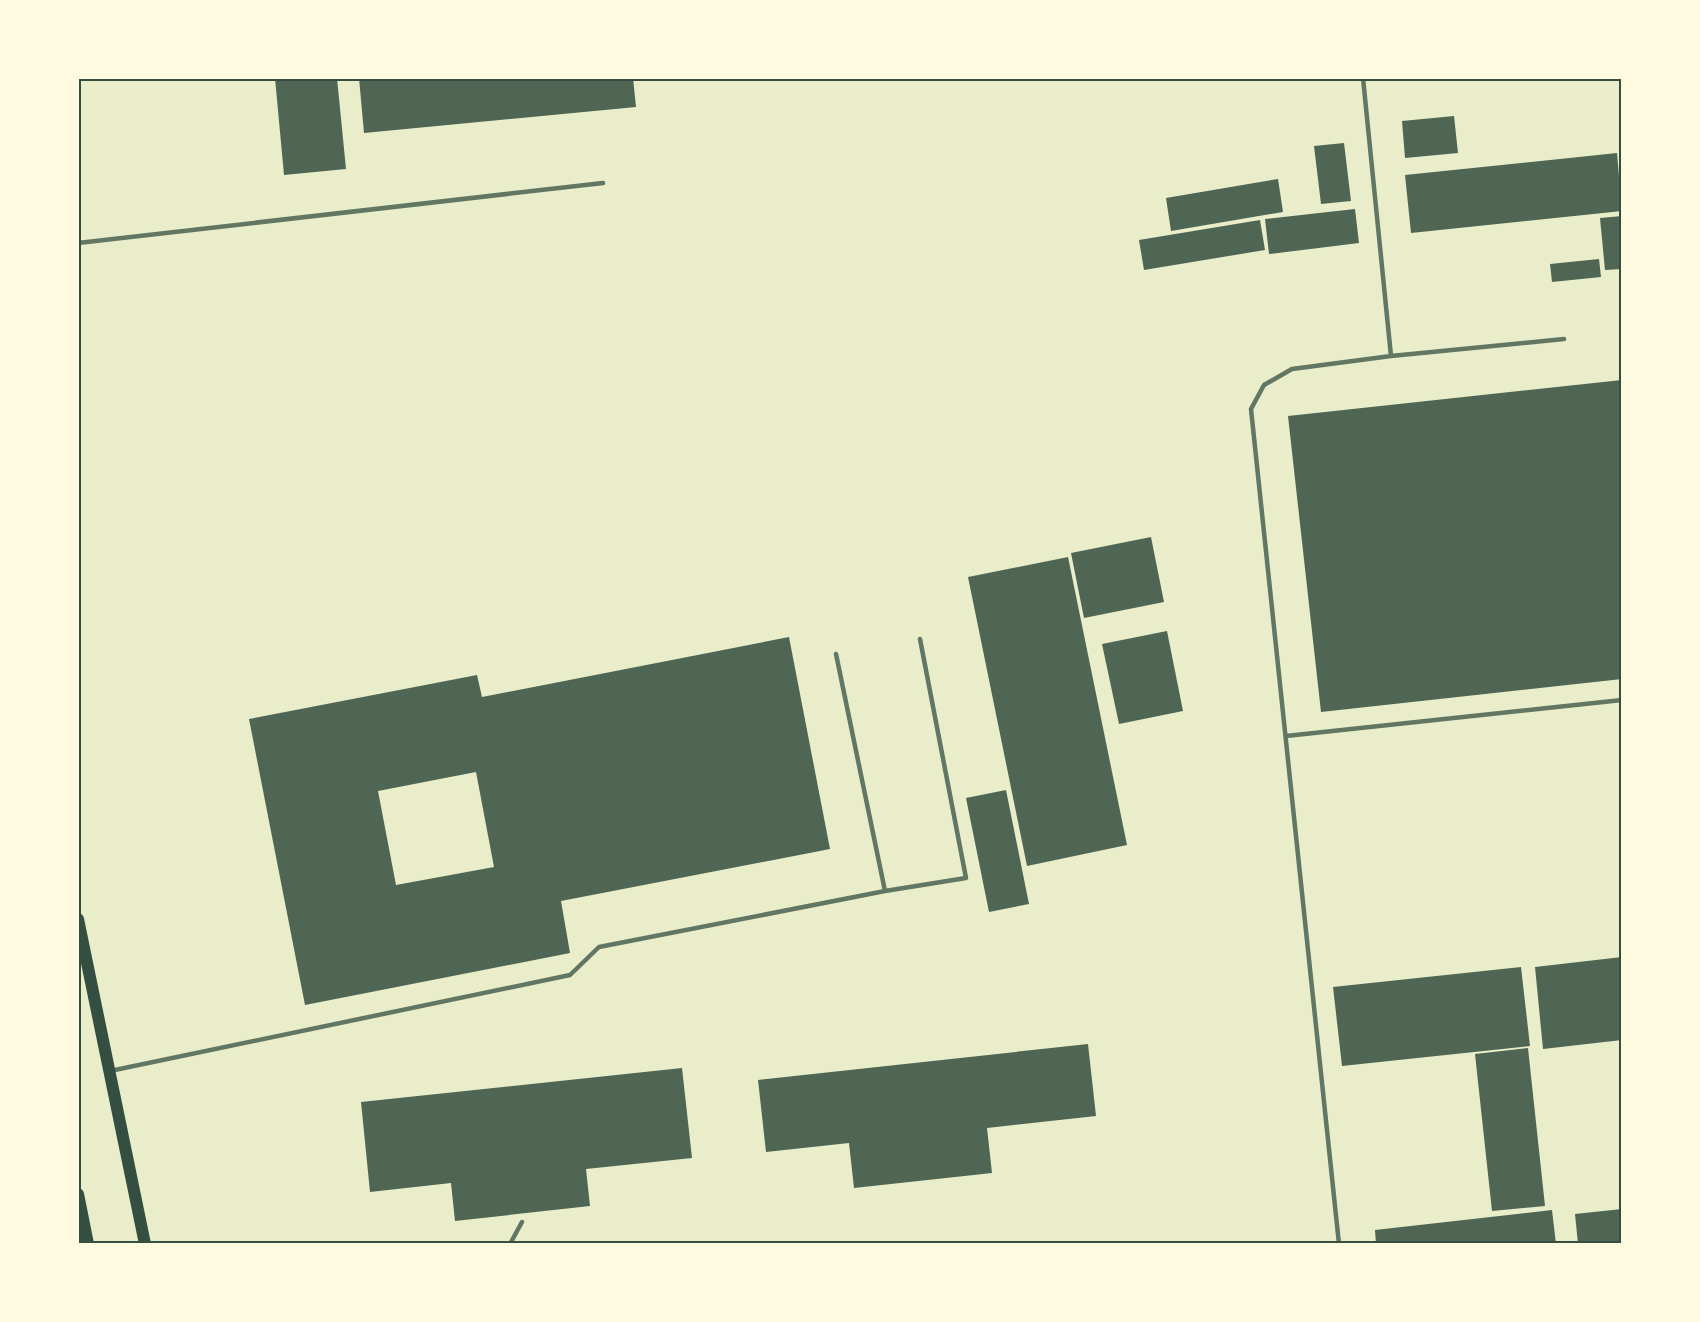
<svg xmlns="http://www.w3.org/2000/svg" width="1700" height="1322" font-family="Spectral,serif">
<style>
.building{fill:#4f6655;fill-rule:evenodd}
.lines{fill:none;stroke-linecap:round;stroke-linejoin:round}
.service{stroke:#617663;stroke-width:4.5}
.secondary{stroke:#344e41;stroke-width:12}
.neatline{fill:none;stroke:#344e41;stroke-width:2}
</style>
<rect width="100%" height="100%" fill="#e9edc9"/>
<path class="building" d="M275 78H337L346 169 284 175Z
M359 78H633L636 107 364 133Z
M1454 116 1458 153 1405 158 1402 121Z
M1344 143 1351 201 1321 204 1314 146Z
M1617 153 1622 211 1411 233 1405 175Z
M1278 179 1283 212 1171 231 1166 198Z
M1355 209 1359 243 1269 254 1265 219Z
M1622 216V269L1605 270 1600 218Z
M1260 220 1265 250 1144 270 1139 240Z
M1599 259 1601 277 1552 282 1550 264Z
M1622 380V679L1321 712 1288 416Z
M1151 537 1164 602 1084 618 1071 553Z
M1068 557 1127 845 1027 866 968 577Z
M1167 631 1183 711 1119 724 1102 644Z
M789 637 830 849 561 901 570 953 305 1005 249 719 477 675 482 697ZM476 772 494 867 396 885 378 791Z
M1006 790 1029 904 989 912 966 798Z
M1622 957V1040L1543 1049 1535 967Z
M1521 967 1530 1046 1342 1066 1333 987Z
M1088 1044 1096 1116 987 1128 992 1173 854 1188 849 1143 766 1152 758 1080Z
M1528 1048 1545 1206 1492 1211 1475 1054Z
M682 1068 692 1158 586 1169 590 1206 455 1221 451 1183 370 1192 361 1102Z
M1622 1209V1244H1578L1575 1214Z
M1552 1210 1556 1244H1376L1375 1230Z"/>
<g class="lines">
<path class="service" d="M1363 78 1391 356
M78 243 603 183
M836 654 885 891
M1286 736 1622 700
M110 1071 570 975 599 947 885 891 966 878 920 639
M510 1244 522 1222
M1339 1244 1251 409 1264 385 1292 369 1391 356 1564 339"/>
<path class="secondary" d="M78 919 145 1244
M78 1194 88 1244"/>
</g>
<rect width="1700" height="1322" fill="none" stroke="#fefae0" stroke-width="159"/>
<rect x="80" y="80" width="1540" height="1162" class="neatline"/>
</svg>
